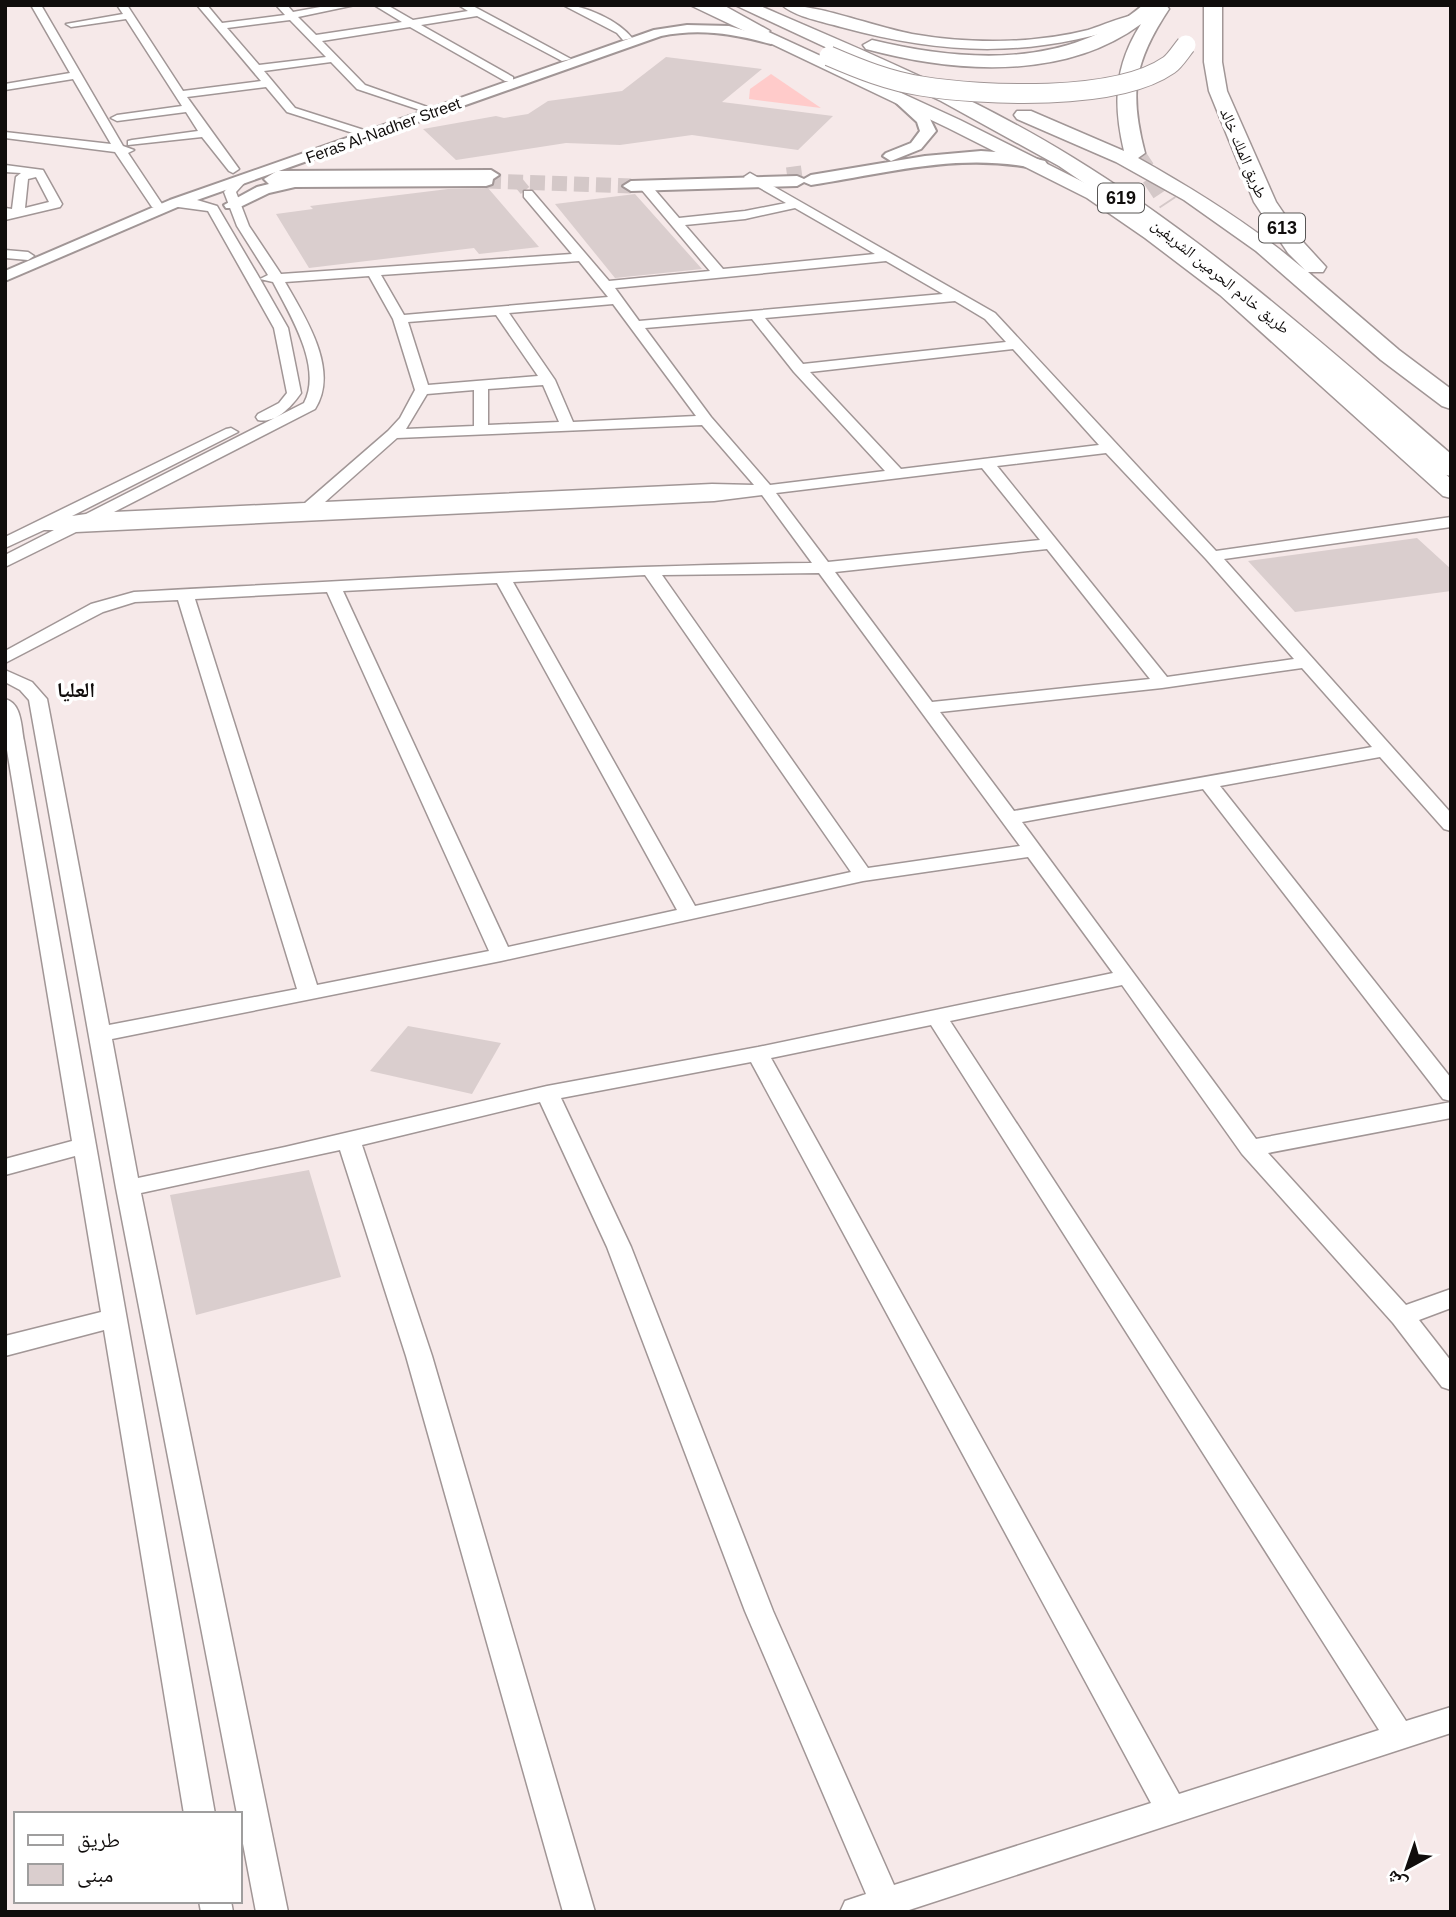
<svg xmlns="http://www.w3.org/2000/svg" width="1456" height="1917" font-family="Helvetica,'Noto Naskh Arabic',sans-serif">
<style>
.green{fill:#ffcbca}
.building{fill:#dacece}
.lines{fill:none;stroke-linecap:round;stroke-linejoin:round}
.minor-tunnel{stroke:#d4c8c8;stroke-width:11;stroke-dasharray:11 5;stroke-linecap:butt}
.secondary-tunnel{stroke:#d4c8c8;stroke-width:15;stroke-dasharray:15 7;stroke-linecap:butt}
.motorway-tunnel{stroke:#d4c8c8;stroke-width:19;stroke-dasharray:19 10;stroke-linecap:butt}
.minor-casing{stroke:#a19696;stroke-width:3}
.tertiary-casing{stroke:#a19696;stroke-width:4}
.secondary-casing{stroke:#a19696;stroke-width:4}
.primary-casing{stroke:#a19696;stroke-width:3}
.motorway-casing{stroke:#a19696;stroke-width:3}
.minor{fill:#fff;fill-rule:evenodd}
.tertiary{fill:#fff;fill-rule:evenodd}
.secondary{fill:#fff;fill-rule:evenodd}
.primary{fill:#fff;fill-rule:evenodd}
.motorway{fill:#fff;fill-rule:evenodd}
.motorway-bridge-casing{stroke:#a19696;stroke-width:21;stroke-linecap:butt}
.motorway-bridge{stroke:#fff;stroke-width:19}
.labels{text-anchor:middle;stroke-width:7;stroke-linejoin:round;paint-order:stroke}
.far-street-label{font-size:16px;fill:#100d0c;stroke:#fff}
.shield{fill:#fff;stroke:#585655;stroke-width:2}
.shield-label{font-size:18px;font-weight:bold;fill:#100d0c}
.neighbourhood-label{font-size:21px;font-weight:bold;fill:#100d0c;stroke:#fff}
</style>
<rect width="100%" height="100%" fill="#f6e9e9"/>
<path class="green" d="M771 74 821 108 749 99 750 89Z"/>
<path class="building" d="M666 57 762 69 722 102 833 116 798 150 692 135 620 145 566 143 456 160 423 129 496 116 504 118 528 114 548 101 622 91Z
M488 188 539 247 479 254 474 248 309 268 276 214 313 209 310 206 448 189Z
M635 194 702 269 615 278 555 204Z
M1417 538 1451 569V591L1295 612 1248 561Z
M408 1026 501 1043 472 1094 370 1071Z
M309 1170 341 1277 196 1315 170 1195Z"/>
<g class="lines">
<path class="minor-tunnel" d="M518 182 528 194"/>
<path class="secondary-tunnel" d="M787 175 802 173
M486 181 631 186"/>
<path class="motorway-tunnel" d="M1135 153 1168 203"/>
<g class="minor-casing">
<path id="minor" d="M31 5H41L123 146 134 150 128 153 162 204 160 207H152L115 152 5 138V132L111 144 73 79 5 90V84L70 73Z
M117 5H127L183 91 261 81 197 5H207L222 23 285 15 276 5H287L293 12 331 5H355L298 17 316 35 402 22 374 5H387L413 20 468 11 460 6 471 5 571 59 562 61 477 16 421 25 513 77V81H505L410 27 322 41 365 85 433 109 423 111 357 89 331 62 264 71 295 108 364 130V134H356L287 112 266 87 187 97 239 169 233 173 229 171 202 137 128 145V141L132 140 198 131 186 112 117 121 111 118 117 115 182 106 126 19 71 27 66 24 123 14ZM290 20 326 57 259 65 227 28Z
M563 5C585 5 619 21 632 38L623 40 617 33Z
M5 165 43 170 62 204 60 207 5 220V208L12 209 16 177 21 173 5 172ZM36 177 49 202 25 208 28 179Z
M750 173 995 313 1216 551 1451 517V527L1224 559 1451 813V831L1444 829 1380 757 1220 786 1451 1078V1101L1443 1099 1203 789 1022 822 1256 1139 1451 1102V1118L1268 1153 1406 1305 1451 1289V1308L1419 1320 1451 1361V1390L1442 1387 1393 1323 1242 1154 1122 985 950 1021 1406 1721 1451 1707V1733L903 1912H840L845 1901 866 1894 745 1611 607 1247 540 1102 362 1145 432 1356 595 1912H563L406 1356 340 1150 141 1193 288 1912H256L240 1828V1814H237L116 1188 29 700 20 690 5 682V670L32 682 47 699 109 1025 297 989 178 600 135 602 103 612 5 663V651L91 604 134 592C360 580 585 566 812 563L762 495 714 501 76 532 5 567V555L54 530H44L5 548V537L226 429 231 428 238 432 72 516 86 514 304 403C323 367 290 315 273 282L260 279 288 328 301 393C292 406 276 424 258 420L256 417 258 414 279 403 287 393 274 328 208 211 171 206V200H197L217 206 260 279 268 275 237 226 224 192 236 178 246 181 236 192 249 226 281 274 572 254 524 197V191H532L609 281 710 271 641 189V183H649L679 218 745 211 786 203 746 180 744 177ZM795 208 875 254 723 269 685 225 745 219ZM579 261 608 297 404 315 381 275ZM886 261 943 294 639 321 615 288ZM369 276 393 319 415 390 400 418 388 431 305 503 114 512 315 409C340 370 305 317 285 282ZM955 301 985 319 1006 342 803 364 765 318ZM613 304 696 416 573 422 555 380 509 313ZM496 315 538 376 428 385 408 322ZM752 319 794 372 885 471 770 485 711 417 645 328ZM1013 349 1099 445 901 469 810 372ZM543 385 559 422 488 425V389ZM474 390V426L406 429 427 394ZM702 425 754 485 712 484 325 502 397 438ZM1106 453 1206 559 1294 659 1167 677 997 466ZM982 468 1040 540 828 562 776 493ZM1047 549 1150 679 932 702 835 572ZM819 573 1020 846 868 868 662 575ZM645 575 851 872 695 906 513 582ZM497 583 677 910 508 947 343 591ZM327 592 489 951 317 985 195 599ZM1302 668 1372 747 1014 811 940 712 1162 688ZM1028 857 1113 973 758 1047 547 1086 285 1147 138 1178 112 1039 501 961 863 881ZM931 1025 1379 1730 1179 1794 771 1058ZM751 1062 1151 1803 894 1885 773 1611 631 1247 561 1098Z
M5 250 28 252 34 256 28 260 5 258Z
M5 699C22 703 21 727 24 741L215 1814H184L104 1330 5 1356V1336L101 1312 75 1156 5 1175V1159L72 1141 5 738Z
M199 1901H231L233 1912H201Z"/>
</g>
<g class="tertiary-casing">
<path id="tertiary" d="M687 25 729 26 777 40 771 44C734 34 700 28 661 36L180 206 5 281V271L170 200 654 30Z"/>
</g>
<g class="secondary-casing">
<path id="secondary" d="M899 95 929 117 936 131 921 149 891 161 883 156 886 153 911 143 920 131 917 122 892 99Z
M981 151 1010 153 1045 161 1047 164 1039 169C959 152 890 173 811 185L804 182 797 186 631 191 623 186 631 181 797 176 804 179 811 175 925 156Z
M491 170 499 175 493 179 492 184 486 186 295 187 269 193 238 208H226L224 205 257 187 269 184 264 179 277 171Z"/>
</g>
<g class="primary-casing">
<path id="primary" d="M690 5H710L960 120 1099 190 1159 230 1234 287 1451 479V498L1443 496 1220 295 1145 238 1087 198 948 128Z
M782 5C821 5 871 26 912 34 969 44 1032 44 1088 30 1104 25 1118 18 1134 15L1141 19 1139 22C1034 58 948 56 841 27 824 22 795 17 782 5Z"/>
</g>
<g class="motorway-casing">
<path id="motorway" d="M701 5H723L770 31 761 36 755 35Z
M735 5H758C865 51 973 96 1072 157 1209 241 1330 350 1451 454V476L1442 474 1208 273 1109 200 1059 166 941 101Z
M1143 5H1166L1169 9C1134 62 1129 92 1145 153L1138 158C1197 191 1253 226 1305 270L1288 253 1254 202 1209 91 1204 62V5H1222V62L1227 91 1276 202 1304 243 1326 267 1323 272H1308L1399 350 1451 389V409L1442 406 1381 360 1256 251 1184 200 1116 162 1017 119 1014 115 1017 111H1031L1124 151C1113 104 1114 66 1141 24 1064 81 954 73 866 49L863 45 872 40C963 62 1067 69 1143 5Z"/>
</g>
<use href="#minor" class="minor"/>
<use href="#tertiary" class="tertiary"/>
<use href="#secondary" class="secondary"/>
<use href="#primary" class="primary"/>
<use href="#motorway" class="motorway"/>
<g class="motorway-bridge-casing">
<path id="motorway-bridge" d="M829 56C859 69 889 81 921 86 983 96 1116 102 1169 65 1175 61 1181 51 1186 45"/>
</g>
<use href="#motorway-bridge" class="motorway-bridge"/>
</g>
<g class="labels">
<g class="far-street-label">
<text transform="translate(383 130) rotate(-20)" y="6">Feras Al-Nadher Street</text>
<text transform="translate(1244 153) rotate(67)" y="6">طريق الملك خالد</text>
<text transform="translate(1221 276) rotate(39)" y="6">طريق خادم الحرمين الشريفين</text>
</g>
<g class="shield">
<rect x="1098" y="183.5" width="46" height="29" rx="5"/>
<rect x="1259" y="213.5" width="46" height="29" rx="5"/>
</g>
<g class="shield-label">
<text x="1121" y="204">619</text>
<text x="1282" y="234">613</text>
</g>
<g class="neighbourhood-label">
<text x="76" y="697">العليا</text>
</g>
</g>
<rect width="1456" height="1917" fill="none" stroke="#100d0c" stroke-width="14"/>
<rect x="14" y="1812" width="228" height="91" fill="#ffffff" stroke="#9f9e9e" stroke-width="2"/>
<rect x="28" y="1835" width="35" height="10" fill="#ffffff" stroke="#9f9e9e" stroke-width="2"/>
<text x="77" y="1847" font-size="21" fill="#100d0c">طريق</text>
<rect x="28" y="1864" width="35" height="21" fill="#dacece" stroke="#9f9e9e" stroke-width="2"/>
<text x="77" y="1882" font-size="21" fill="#100d0c">مبنى</text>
<g transform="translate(1407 1868) rotate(220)" stroke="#ffffff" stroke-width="5" paint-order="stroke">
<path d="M0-5L12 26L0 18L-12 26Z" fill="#100d0c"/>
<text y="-10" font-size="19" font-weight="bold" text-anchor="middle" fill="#100d0c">ش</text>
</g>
</svg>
